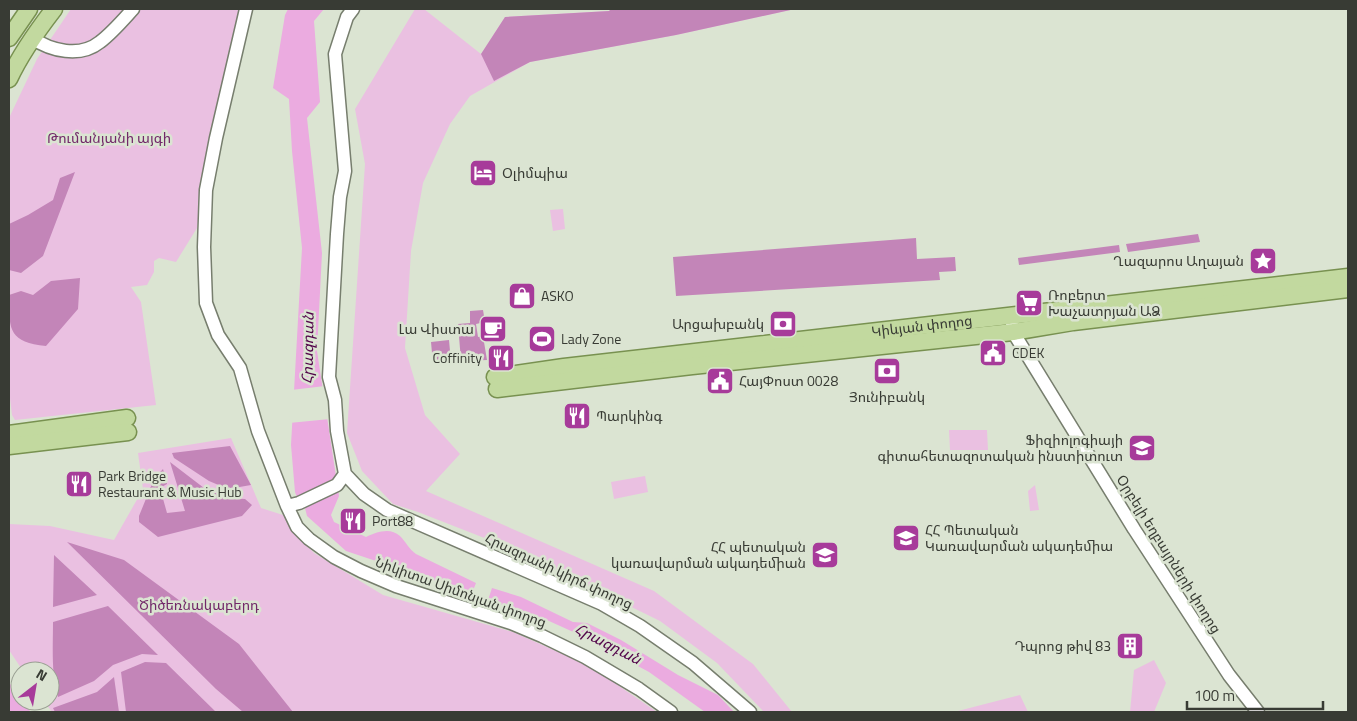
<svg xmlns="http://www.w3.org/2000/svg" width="1357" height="721" font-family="'Titillium Web','Noto Sans Armenian',sans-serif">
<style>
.green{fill:#eac0e1}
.forest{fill:#c385b8}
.water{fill:#ebabe0}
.pier{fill:#dbe4d2}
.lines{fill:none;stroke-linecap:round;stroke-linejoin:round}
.minor-casing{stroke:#777e6e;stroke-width:15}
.major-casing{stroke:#789150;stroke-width:19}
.minor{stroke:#fff;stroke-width:12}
.major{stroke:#c2d99f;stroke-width:16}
.labels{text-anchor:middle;stroke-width:5;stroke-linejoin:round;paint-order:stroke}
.park-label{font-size:14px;fill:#722869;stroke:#dbe4d2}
.poi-label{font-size:14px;fill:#383b34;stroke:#dbe4d2;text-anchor:start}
.street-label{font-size:14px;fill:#383b34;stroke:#dbe4d2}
.water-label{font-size:15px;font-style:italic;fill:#53054b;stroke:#dbe4d2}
</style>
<rect width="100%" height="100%" fill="#dbe4d2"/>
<path class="green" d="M71 9H240L216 107 197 228 176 262 159 258 154 261V272L147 285 131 287 141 302 156 405 15 420 12 415 9 390V118L37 59Z
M415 9H424L481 54 505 17 609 11 611 9H795L676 35 530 62 470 96 450 124 423 183 411 251 405 348 425 415 460 454 426 491 654 591 753 664 792 712H764L717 663 660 621 558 571 487 539 418 512 393 504 362 471 347 433 365 164 355 109Z
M563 209 565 229 553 231 550 210Z
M949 430H987L988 450H950Z
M231 438 261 508 283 515 295 533 314 553 383 595 513 632 590 666 657 712H52L44 701H50V671H23L9 650V524L50 526 114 540 143 489 138 453Z
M645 476 648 492 614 499 611 482Z
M1035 485 1039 510 1030 511 1028 491Z
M1154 660 1166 683 1154 712H1130L1134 670Z
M1020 695 1028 712H954Z"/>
<path class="forest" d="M611 9H795L676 35 530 62 494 81 481 54 505 17 609 11Z
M75 172 43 256 21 273 9 270V224L28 215 53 200 60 178Z
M1198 234 1200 242 1128 252 1126 244Z
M916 238 917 259 955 257 956 271 939 272 940 280 676 296 673 257Z
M1119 245 1120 252 1019 265 1018 258Z
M80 278 78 309 46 346C8 342 9 329 9 295L21 291 33 295 51 281Z
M483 310 485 322 476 324 478 337 483 336 487 360 461 361 458 324 470 323V311Z
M449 340 451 362 433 364 431 342Z
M230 446 251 485 228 489 209 481 174 458 172 453Z
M170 462 204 488 227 498 245 499 252 505 242 516 158 537 139 522V516L154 479 163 469 167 484 160 488 167 513 185 511Z
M67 542 124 560 239 644 293 712H243L216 689Z
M54 555 97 595 53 607Z
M108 606 158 655 142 654 113 665 94 681 58 697C51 674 53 646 53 622Z
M145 662 166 663 216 712H126L121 672Z
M114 677 119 712H55L53 708 97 692Z"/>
<path class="water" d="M288 9H324L314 21 320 102 307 118 322 253 317 351 339 496 331 515 334 522 366 537C377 532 390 527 400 536 406 542 409 549 416 554L476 583 472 593 346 551 307 516 305 508 299 503 295 492 291 445 302 248 292 151 289 99 273 88 285 15Z
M492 588 521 597 573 622 587 623 621 640 678 675 718 695 734 712H705L649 672 580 635 549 621 488 600Z
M11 684 20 697V701H23L30 711 29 712H9V686Z"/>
<path class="pier" d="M325 386 330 419 289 423 291 390Z"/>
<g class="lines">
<g class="minor-casing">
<path id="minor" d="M246 9 216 138 206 190 204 247 206 303 218 335 240 368 258 431 287 506 297 527 309 539 334 557 361 571 396 586 511 623 542 636 585 657 639 689 671 712
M32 38C51 51 80 58 100 42 112 33 123 20 133 9
M1012 325 1013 332 1134 529 1229 675 1258 712
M345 474 364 494 387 510 602 604 640 626 693 663 750 712
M345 474 337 431 335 400 329 377 337 234 340 197 345 171 335 54 347 17 353 9
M287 506 299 503 337 485 345 474"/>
</g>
<g class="major-casing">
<g id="major">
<path d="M9 38 29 9"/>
<path d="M9 79C21 53 37 31 54 9"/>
<path id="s1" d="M495 377 564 367 1348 277"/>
<path d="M497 389 692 366 1013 332 1073 322 1348 289"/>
<path d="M9 434 127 418"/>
<path d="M9 446 128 432"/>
</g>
</g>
<use href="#minor" class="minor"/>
<use href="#major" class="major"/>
</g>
<defs>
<g id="hotel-square" transform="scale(1.4375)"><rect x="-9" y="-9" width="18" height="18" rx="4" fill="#a73b9a" stroke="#dbe4d2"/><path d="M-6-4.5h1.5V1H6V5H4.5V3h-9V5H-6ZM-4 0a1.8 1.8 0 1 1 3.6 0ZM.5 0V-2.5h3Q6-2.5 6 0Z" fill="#fff"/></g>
<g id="sight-square" transform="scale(1.4375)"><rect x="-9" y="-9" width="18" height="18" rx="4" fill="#a73b9a" stroke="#dbe4d2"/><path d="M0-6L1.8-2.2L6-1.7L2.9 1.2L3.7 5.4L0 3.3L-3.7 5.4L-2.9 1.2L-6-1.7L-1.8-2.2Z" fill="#fff"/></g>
<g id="shop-square" transform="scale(1.4375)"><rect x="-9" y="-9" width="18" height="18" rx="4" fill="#a73b9a" stroke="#dbe4d2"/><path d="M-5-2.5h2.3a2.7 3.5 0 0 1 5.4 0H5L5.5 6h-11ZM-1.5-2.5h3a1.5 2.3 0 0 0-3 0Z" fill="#fff"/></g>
<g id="supermarket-square" transform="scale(1.4375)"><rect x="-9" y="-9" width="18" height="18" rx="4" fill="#a73b9a" stroke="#dbe4d2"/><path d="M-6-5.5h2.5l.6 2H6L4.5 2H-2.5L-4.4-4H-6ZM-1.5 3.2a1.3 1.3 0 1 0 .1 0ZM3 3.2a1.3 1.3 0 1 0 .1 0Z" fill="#fff"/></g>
<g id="bank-square" transform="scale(1.4375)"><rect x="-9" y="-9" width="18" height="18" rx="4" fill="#a73b9a" stroke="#dbe4d2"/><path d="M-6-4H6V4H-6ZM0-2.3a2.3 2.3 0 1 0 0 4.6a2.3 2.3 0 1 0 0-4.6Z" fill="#fff"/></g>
<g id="cafe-square" transform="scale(1.4375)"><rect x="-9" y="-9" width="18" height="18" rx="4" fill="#a73b9a" stroke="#dbe4d2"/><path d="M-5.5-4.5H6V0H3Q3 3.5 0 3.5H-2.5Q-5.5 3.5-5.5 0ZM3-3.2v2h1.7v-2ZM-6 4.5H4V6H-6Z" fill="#fff"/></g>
<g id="stadium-square" transform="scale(1.4375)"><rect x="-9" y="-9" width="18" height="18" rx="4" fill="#a73b9a" stroke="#dbe4d2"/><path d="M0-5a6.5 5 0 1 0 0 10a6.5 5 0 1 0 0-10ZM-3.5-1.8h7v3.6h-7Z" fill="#fff"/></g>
<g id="civic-square" transform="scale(1.4375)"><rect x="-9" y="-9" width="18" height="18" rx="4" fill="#a73b9a" stroke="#dbe4d2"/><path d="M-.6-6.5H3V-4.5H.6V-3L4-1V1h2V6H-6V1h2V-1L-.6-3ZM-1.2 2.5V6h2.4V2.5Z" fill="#fff"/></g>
<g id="restaurant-square" transform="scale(1.4375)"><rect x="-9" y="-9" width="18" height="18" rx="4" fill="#a73b9a" stroke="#dbe4d2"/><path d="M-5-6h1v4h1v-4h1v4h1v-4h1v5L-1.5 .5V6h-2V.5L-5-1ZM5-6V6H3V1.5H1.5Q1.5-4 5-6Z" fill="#fff"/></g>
<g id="university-square" transform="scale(1.4375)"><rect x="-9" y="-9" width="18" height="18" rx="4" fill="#a73b9a" stroke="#dbe4d2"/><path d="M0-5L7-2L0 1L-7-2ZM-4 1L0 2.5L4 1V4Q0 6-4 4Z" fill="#fff"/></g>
<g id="building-square" transform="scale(1.4375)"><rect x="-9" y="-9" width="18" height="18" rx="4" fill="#a73b9a" stroke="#dbe4d2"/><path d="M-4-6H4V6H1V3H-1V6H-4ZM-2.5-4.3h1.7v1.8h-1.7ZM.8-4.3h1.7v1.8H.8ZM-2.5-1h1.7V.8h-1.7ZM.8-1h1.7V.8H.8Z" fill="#fff"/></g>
</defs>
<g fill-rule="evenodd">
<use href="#hotel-square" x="483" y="173"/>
<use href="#sight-square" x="1263" y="261"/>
<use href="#shop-square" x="522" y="296"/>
<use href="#supermarket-square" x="1029" y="303"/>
<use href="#bank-square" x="783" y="324"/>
<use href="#cafe-square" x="493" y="329"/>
<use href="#stadium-square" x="542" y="339"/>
<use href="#civic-square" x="993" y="353"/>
<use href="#restaurant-square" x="501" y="358"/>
<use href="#bank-square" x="887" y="371"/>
<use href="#civic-square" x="720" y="381"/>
<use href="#restaurant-square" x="577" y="416"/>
<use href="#university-square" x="1142" y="448"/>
<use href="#restaurant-square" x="79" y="484"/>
<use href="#restaurant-square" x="353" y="521"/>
<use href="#university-square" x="906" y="538"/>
<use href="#university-square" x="825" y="555"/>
<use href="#building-square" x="1130" y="646"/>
</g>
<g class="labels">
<g class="park-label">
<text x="109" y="143">Թումանյանի այգի</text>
<text x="199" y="610">Ծիծեռնակաբերդ</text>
</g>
<g class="poi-label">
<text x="502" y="178">Օլիմպիա</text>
<text x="1244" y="266" text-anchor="end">Ղազարոս Աղայան</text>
<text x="1048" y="300">Ռոբերտ<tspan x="1048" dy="16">Խաչատրյան ԱՁ</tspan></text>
<text x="541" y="301">ASKO</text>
<text x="764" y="329" text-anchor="end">Արցախբանկ</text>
<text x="474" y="334" text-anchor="end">Լա Վիստա</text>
<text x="561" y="344">Lady Zone</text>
<text x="1012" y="358">CDEK</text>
<text x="482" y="363" text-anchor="end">Coffinity</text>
<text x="739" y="386">ՀայՓոստ 0028</text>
<text x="887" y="402" text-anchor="middle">Յունիբանկ</text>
<text x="596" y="421">Պարկինգ</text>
<text x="1123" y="445" text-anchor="end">Ֆիզիոլոգիայի<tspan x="1123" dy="16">գիտահետազոտական ինստիտուտ</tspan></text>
<text x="98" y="481">Park Bridge<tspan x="98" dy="16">Restaurant &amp; Music Hub</tspan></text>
<text x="372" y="526">Port88</text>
<text x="925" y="535">ՀՀ Պետական<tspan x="925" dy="16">Կառավարման ակադեմիա</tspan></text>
<text x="806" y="552" text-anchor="end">ՀՀ պետական<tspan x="806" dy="16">կառավարման ակադեմիան</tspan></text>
<text x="1111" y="651" text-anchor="end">Դպրոց թիվ 83</text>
</g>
<g class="street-label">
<text dy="5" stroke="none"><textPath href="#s1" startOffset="430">Կիևյան փողոց</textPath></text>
<text transform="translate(1169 554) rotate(58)" y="5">Օրբելի եղբայրների փողոց</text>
<text transform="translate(559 571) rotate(25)" y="5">Հրազդանի կիրճ փողոց</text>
<text transform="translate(461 592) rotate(20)" y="5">Նիկիտա Սիմոնյան փողոց</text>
</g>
<g class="water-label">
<text transform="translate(308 348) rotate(-89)" y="5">Հրազդան</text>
<text transform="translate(608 644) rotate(27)" y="5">Հրազդան</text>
</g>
</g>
<rect width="1357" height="721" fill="none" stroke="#383b34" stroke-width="20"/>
<g transform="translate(35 686) rotate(31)"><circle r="24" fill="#dbe4d2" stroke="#9aa093"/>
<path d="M0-4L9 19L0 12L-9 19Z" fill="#a73b9a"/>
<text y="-8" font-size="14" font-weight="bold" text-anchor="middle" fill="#383b34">N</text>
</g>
<path d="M1187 701v8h136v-8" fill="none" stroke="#383b34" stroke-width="2.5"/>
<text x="1194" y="701" font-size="15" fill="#383b34" stroke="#dbe4d2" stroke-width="4" paint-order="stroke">100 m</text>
</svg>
